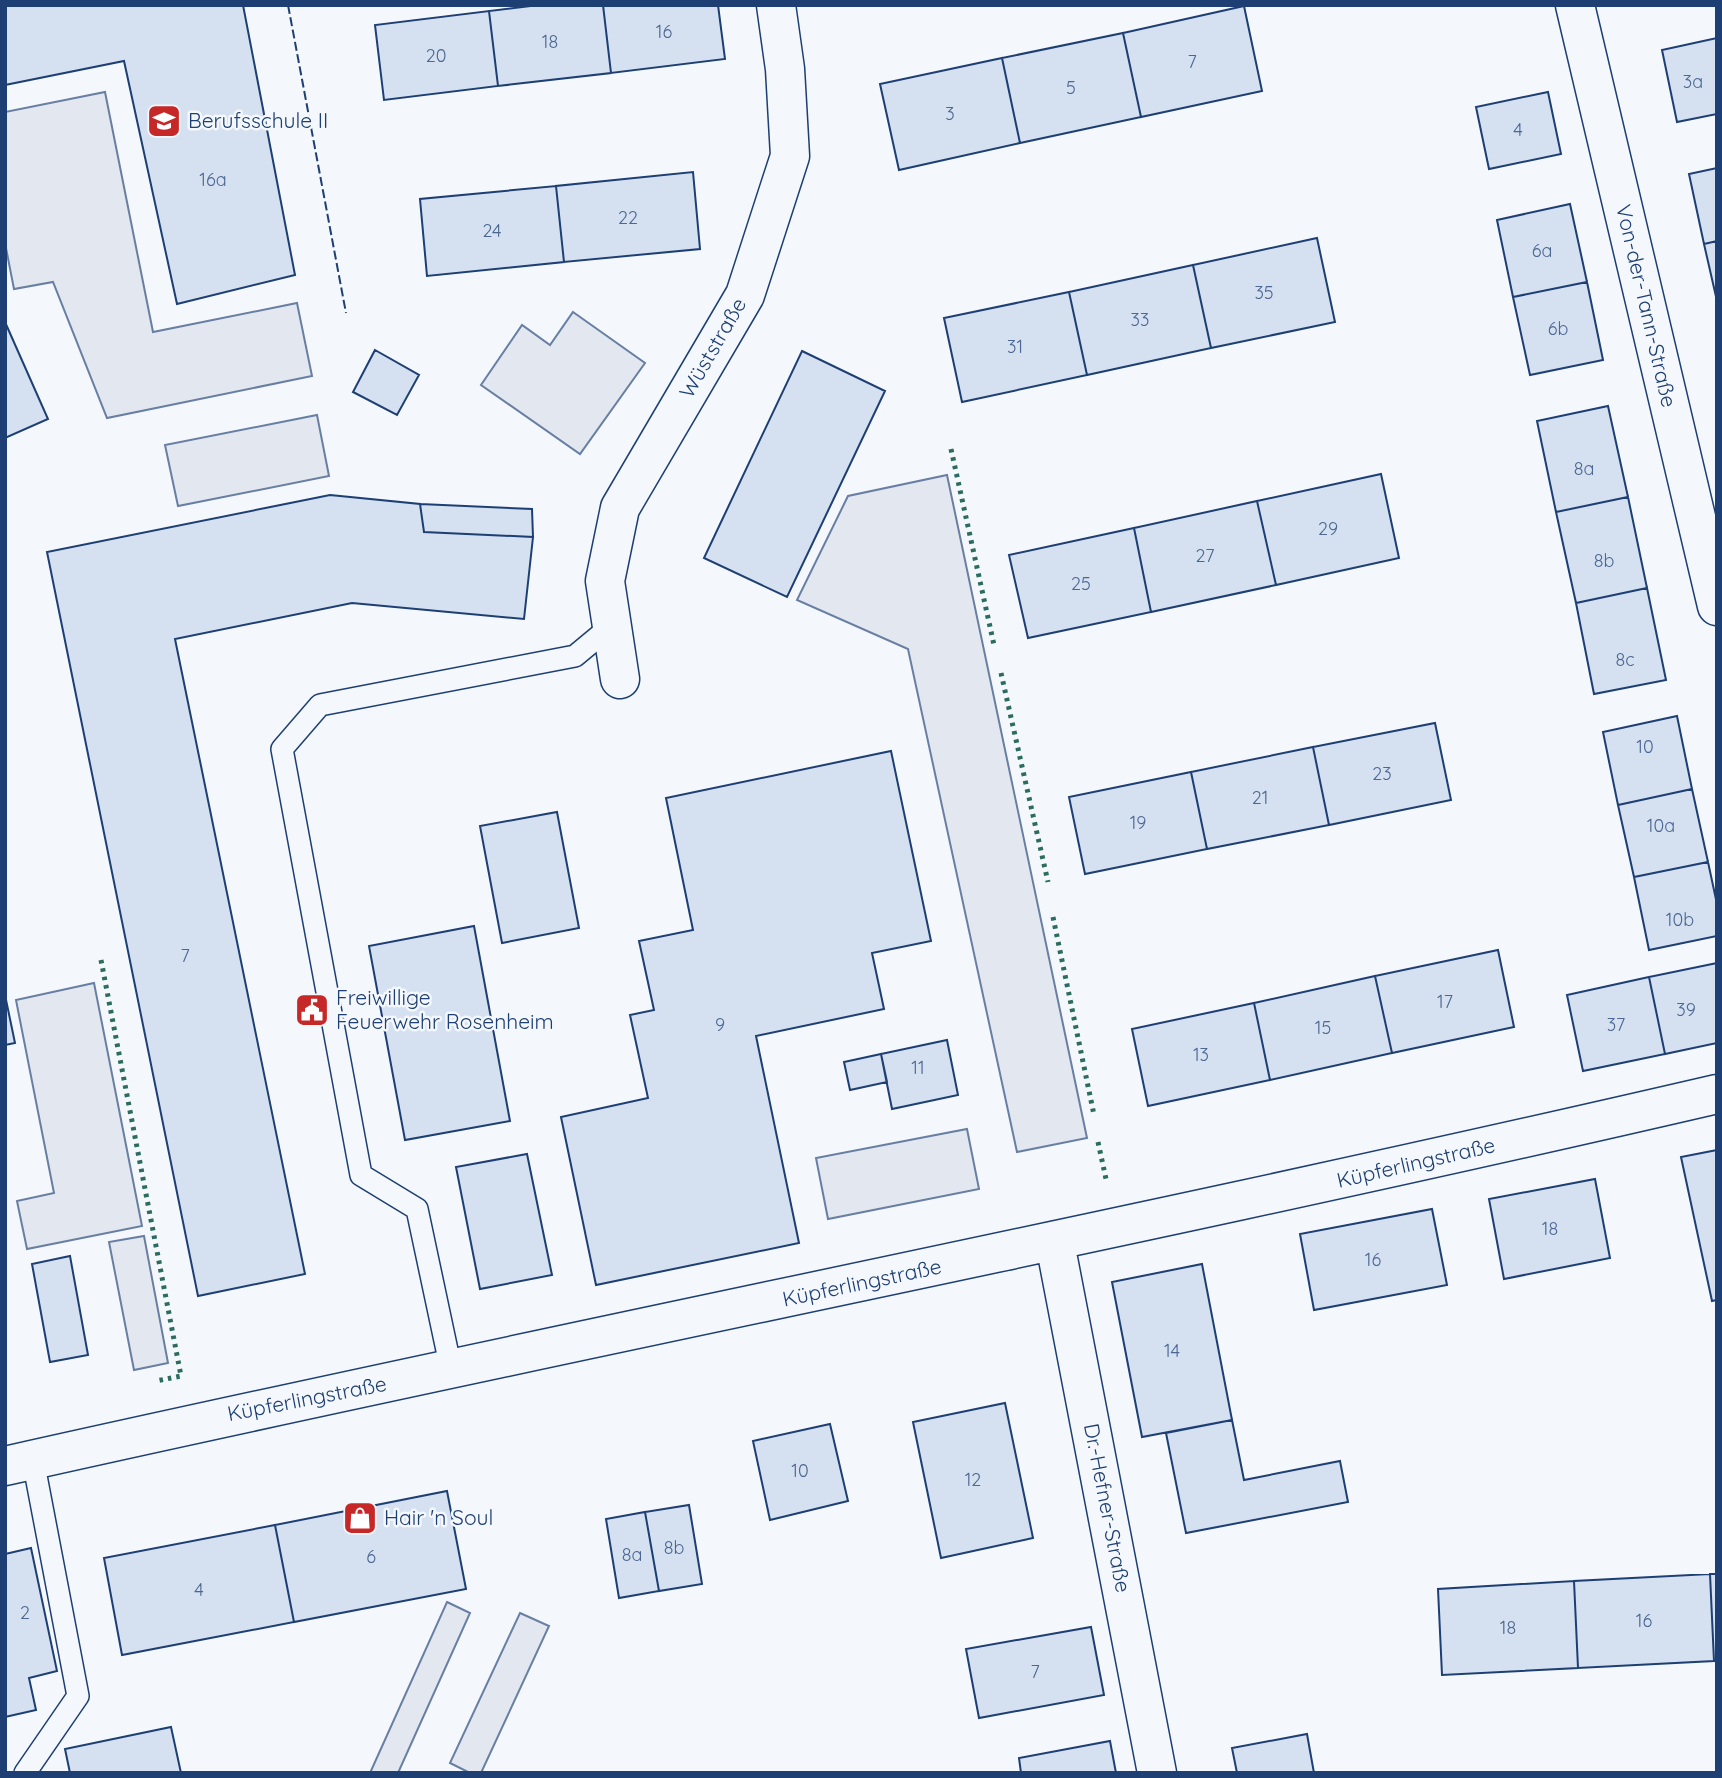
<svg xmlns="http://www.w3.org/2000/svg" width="1722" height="1778" font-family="Quicksand,sans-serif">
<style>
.parking{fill:#e3e8f0;stroke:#687fa3;stroke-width:2}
.building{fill:#d5e0f0;stroke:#1d3f73;stroke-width:2}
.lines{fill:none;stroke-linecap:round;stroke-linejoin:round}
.service-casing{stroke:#1d3f73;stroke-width:24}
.minor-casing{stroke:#1d3f73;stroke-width:41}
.service{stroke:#f4f7fb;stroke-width:21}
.minor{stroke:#f4f7fb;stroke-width:38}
.hedge{stroke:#2c6c60;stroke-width:5;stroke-dasharray:3.5 5;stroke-linecap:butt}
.fence{stroke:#1d3f73;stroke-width:2;stroke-dasharray:9 3.5;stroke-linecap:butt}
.labels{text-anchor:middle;stroke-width:5;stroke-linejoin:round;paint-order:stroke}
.number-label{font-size:18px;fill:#4b6792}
.poi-label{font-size:21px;fill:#1d3f73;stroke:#f4f7fb;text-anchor:start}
.street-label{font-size:21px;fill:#1d3f73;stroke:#f4f7fb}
</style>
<rect width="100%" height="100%" fill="#f4f7fb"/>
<path class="parking" d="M105 92 153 332 297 303 312 376 107 418 53 282 14 289 5 243V112Z
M573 312 645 363 580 454 481 385 522 325 550 345Z
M317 415 329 476 178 506 165 445Z
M947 475 1087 1138 1017 1152 908 649 797 600 848 496Z
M94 983 142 1226 27 1249 17 1201 54 1193 16 1000Z
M967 1129 979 1189 828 1219 816 1158Z
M144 1236 168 1363 134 1370 109 1242Z
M447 1602 470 1613 398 1773H370Z
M520 1613 549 1626 481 1773H470L450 1763Z"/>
<path class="building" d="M5 5H243L295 275 177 304 124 61 5 85Z
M539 5H603L611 73 498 86 489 11Z
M603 5H718L725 59 611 73Z
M1244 6 1262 91 1141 117 1123 33Z
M489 11 498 86 384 100 375 25Z
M1123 33 1141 117 1020 143 1002 58Z
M1717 38V114L1677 122 1662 50Z
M1002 58 1020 143 899 170 880 84Z
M1548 92 1561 154 1489 169 1476 107Z
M1717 168V241L1704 244 1689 174Z
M693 172 700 249 564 262 556 186Z
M556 186 564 262 427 276 420 199Z
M1570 204 1587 282 1513 297 1497 220Z
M1317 238 1335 322 1211 348 1193 265Z
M1717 241V301L1704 244Z
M1193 265 1211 348 1087 375 1069 292Z
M1587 282 1603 360 1530 375 1513 297Z
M1069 292 1087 375 962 402 944 318Z
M5 322 48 419 5 438Z
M375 350 419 375 397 415 353 392Z
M802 351 885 391 787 597 704 558Z
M1608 406 1628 497 1556 512 1537 421Z
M1381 474 1399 558 1276 585 1257 501Z
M330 495 420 504 424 532 533 537 524 619 352 603 175 639 305 1274 198 1296 47 552Z
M1628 497 1647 588 1576 603 1556 512Z
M1257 501 1276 585 1151 612 1134 528Z
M420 504 532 509 533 537 424 532Z
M1134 528 1151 612 1028 638 1009 555Z
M1647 588 1666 680 1594 694 1576 603Z
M1677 716 1692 789 1618 805 1603 732Z
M1435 723 1451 800 1329 825 1313 747Z
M1313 747 1329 825 1207 849 1191 772Z
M891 751 931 941 872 953 884 1009 756 1036 799 1243 596 1285 561 1117 648 1098 630 1015 654 1010 639 941 693 930 666 798Z
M1191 772 1207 849 1085 874 1069 797Z
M1692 789 1708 862 1634 877 1618 805Z
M557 812 579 928 502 943 480 826Z
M1708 862 1717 904V936L1649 950 1634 877Z
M474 926 510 1121 405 1140 369 946Z
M1498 950 1514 1027 1392 1053 1375 976Z
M1717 963V1043L1665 1054 1649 977Z
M1375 976 1392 1053 1270 1080 1254 1003Z
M1649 977 1665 1054 1583 1071 1567 995Z
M5 995 15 1043 5 1045Z
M1254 1003 1270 1080 1148 1106 1132 1029Z
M947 1040 958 1095 892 1109 881 1054Z
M881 1054 887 1082 850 1090 844 1062Z
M1717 1150V1300L1712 1301 1681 1157Z
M527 1154 552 1275 480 1289 456 1167Z
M1595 1179 1610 1258 1504 1279 1489 1199Z
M1432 1209 1447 1285 1314 1310 1300 1234Z
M70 1256 88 1355 50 1362 32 1264Z
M1202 1264 1232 1420 1142 1437 1112 1282Z
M1005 1403 1033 1538 941 1558 913 1422Z
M1232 1420 1244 1480 1340 1461 1348 1502 1186 1533 1166 1433Z
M830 1424 848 1501 770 1520 753 1441Z
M447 1491 466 1589 294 1622 275 1525Z
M689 1505 702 1584 659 1591 645 1512Z
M645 1512 659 1591 619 1598 606 1519Z
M275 1525 294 1622 122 1655 104 1558Z
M31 1548 57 1671 29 1678 36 1710 5 1717V1554Z
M1710 1574H1717V1661H1714Z
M1710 1574 1714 1661 1578 1668 1574 1581Z
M1574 1581 1578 1668 1442 1675 1438 1589Z
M1091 1627 1104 1695 979 1718 966 1649Z
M171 1727 181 1773H70L65 1749Z
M1307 1734 1314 1773H1237L1232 1748Z
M1110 1741 1116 1773H1021L1019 1758Z"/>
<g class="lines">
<g class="service-casing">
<path id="service" d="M451 1369 417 1209 361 1175 282 749 320 705 575 656 610 627
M25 1773 78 1696 33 1460"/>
</g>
<g class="minor-casing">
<path id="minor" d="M1575 5 1717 606
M620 679 605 581 620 508 745 295 790 156 785 69 776 5
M1055 1243 1157 1773
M5 1466C575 1338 1148 1226 1717 1094"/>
</g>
<use href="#service" class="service"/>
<use href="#minor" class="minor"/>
<path class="hedge" d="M951 449 994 645
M1001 673 1048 882
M1053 917 1094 1115
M101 960 181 1376 156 1381
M1098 1142 1106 1179"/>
<path class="fence" d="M288 5 346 313"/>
</g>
<defs>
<g id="school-square" transform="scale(1.75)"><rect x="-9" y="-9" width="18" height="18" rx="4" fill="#c62828" stroke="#f4f7fb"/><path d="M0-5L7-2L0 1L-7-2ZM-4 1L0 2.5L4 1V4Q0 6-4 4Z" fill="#fff"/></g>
<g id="civic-square" transform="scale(1.75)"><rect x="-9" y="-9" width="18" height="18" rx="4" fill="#c62828" stroke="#f4f7fb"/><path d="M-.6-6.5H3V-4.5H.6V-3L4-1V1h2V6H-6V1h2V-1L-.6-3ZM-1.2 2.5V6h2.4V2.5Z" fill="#fff"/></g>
<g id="shop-square" transform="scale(1.75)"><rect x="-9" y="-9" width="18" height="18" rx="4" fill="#c62828" stroke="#f4f7fb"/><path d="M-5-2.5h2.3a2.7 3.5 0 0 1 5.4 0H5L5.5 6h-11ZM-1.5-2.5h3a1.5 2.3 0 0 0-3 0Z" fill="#fff"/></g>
</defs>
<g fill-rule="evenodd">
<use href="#school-square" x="164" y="121"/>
<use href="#civic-square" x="312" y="1010"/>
<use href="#shop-square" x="360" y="1518"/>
</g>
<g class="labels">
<g class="number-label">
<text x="664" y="38">16</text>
<text x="550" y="48">18</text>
<text x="436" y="62">20</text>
<text x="1192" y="68">7</text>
<text x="1693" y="88">3a</text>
<text x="1071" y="94">5</text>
<text x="950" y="120">3</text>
<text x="1518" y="136">4</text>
<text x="213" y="186">16a</text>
<text x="628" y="224">22</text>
<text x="492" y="237">24</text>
<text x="1542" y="257">6a</text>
<text x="1264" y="299">35</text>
<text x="1140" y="326">33</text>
<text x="1558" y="335">6b</text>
<text x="1015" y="353">31</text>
<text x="1584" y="475">8a</text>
<text x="1328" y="535">29</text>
<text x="1205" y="562">27</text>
<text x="1604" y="567">8b</text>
<text x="1081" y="590">25</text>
<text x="1625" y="666">8c</text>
<text x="1645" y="753">10</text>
<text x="1382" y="780">23</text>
<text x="1260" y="804">21</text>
<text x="1138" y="829">19</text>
<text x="1661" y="832">10a</text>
<text x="1680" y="926">10b</text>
<text x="185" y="962">7</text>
<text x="1445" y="1008">17</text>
<text x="1686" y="1016">39</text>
<text x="720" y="1031">9</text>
<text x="1616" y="1031">37</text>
<text x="1323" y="1034">15</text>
<text x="1201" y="1061">13</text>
<text x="918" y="1074">11</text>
<text x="1550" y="1235">18</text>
<text x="1373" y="1266">16</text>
<text x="1172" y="1357">14</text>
<text x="800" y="1477">10</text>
<text x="973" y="1486">12</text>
<text x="674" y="1554">8b</text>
<text x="632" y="1561">8a</text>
<text x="371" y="1563">6</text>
<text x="199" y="1596">4</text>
<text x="25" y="1619">2</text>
<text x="1644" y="1627">16</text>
<text x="1508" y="1634">18</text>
<text x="1035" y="1678">7</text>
</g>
<g class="poi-label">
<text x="188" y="128">Berufsschule II</text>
<text x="336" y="1005">Freiwillige<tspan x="336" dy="24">Feuerwehr Rosenheim</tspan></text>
<text x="384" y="1525">Hair 'n Soul</text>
</g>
<g class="street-label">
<text transform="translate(1646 306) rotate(77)" y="7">Von-der-Tann-Straße</text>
<text transform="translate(713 348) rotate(-60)" y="7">Wüststraße</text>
<text transform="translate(1416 1163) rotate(-13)" y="7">Küpferlingstraße</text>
<text transform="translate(862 1283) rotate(-12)" y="7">Küpferlingstraße</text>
<text transform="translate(307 1399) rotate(-11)" y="7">Küpferlingstraße</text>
<text transform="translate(1107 1508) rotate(79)" y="7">Dr.-Hefner-Straße</text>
</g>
</g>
<rect width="1722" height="1778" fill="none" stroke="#1d3f73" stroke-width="14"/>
</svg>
